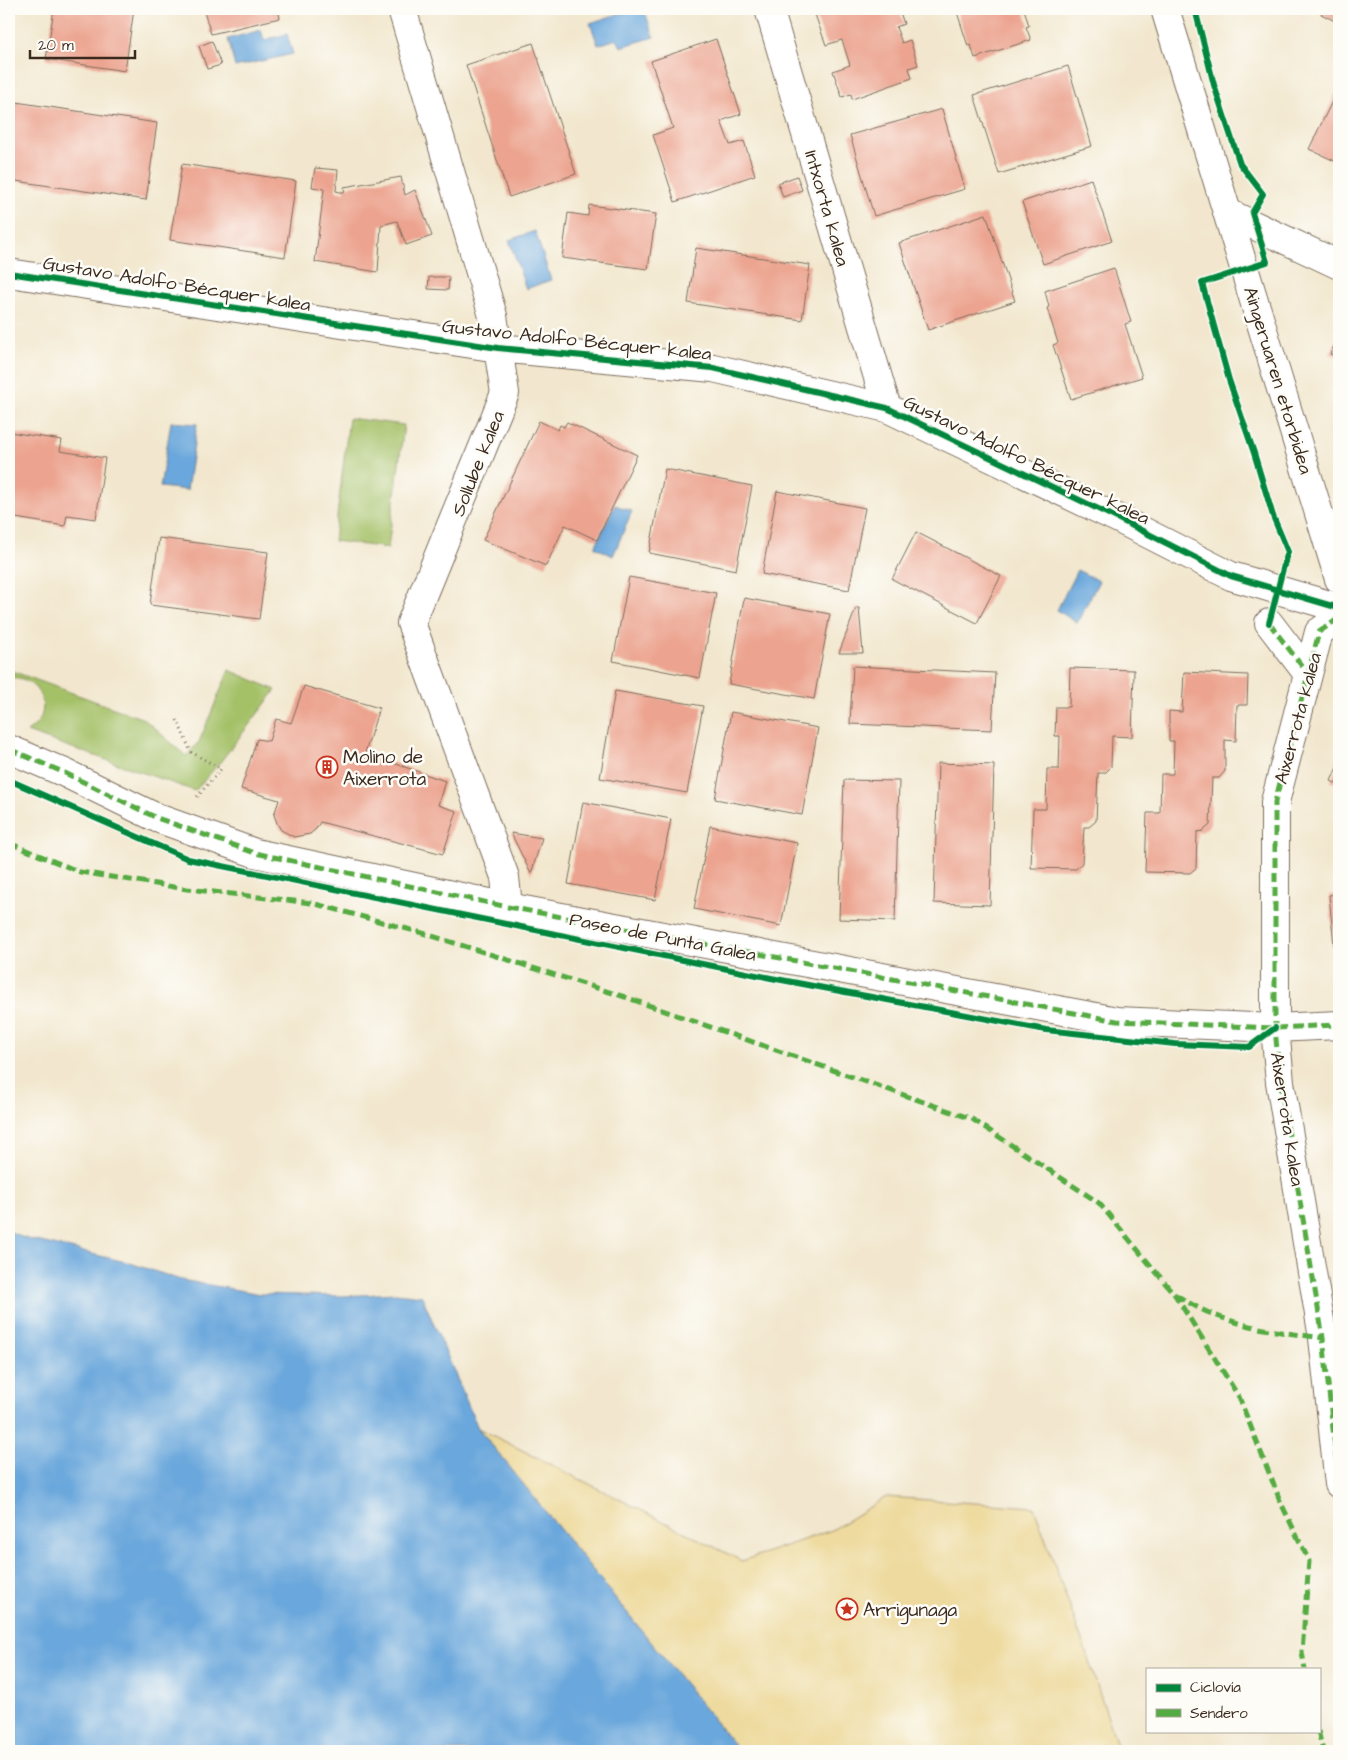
<svg xmlns="http://www.w3.org/2000/svg" width="1348" height="1760" font-family="'Architects Daughter',sans-serif">
<style>
.green{fill:#a4c168;stroke:#707643}
.sand{fill:#eeda9e;stroke:#94825e}
.water{fill:#6ba7dc;stroke:#53687d}
.building{fill:#eca490}
.lines{fill:none;stroke-linecap:round;stroke-linejoin:round}
.minor-casing{stroke:#7b6c5c;stroke-width:30}
.path{stroke:#7b6c5c;stroke-width:3;stroke-dasharray:1 4;stroke-linecap:butt}
.minor{stroke:#fff;stroke-width:28}
.quiet{stroke:#55ab43;stroke-width:5;stroke-dasharray:10 5;stroke-linecap:butt}
.cycleway-casing{stroke:#fdfcf7;stroke-width:9}
.cycleway{stroke:#00873e;stroke-width:6}
.labels{text-anchor:middle;stroke-width:5;stroke-linejoin:round;paint-order:stroke}
.street-label{font-size:19px;fill:#3b2a1e;stroke:#fdfcf7}
.poi-label{font-size:19px;fill:#3b2a1e;stroke:#fdfcf7;text-anchor:start}
</style>
<rect width="100%" height="100%" fill="#fdfcf7"/>
<filter id="ink" filterUnits="userSpaceOnUse"><feTurbulence type="fractalNoise" baseFrequency=".02" numOctaves="2"/><feDisplacementMap in="SourceGraphic" scale="10" xChannelSelector="R" yChannelSelector="G"/><feConvolveMatrix kernelMatrix="1 2 1 2 8 2 1 2 1" color-interpolation-filters="sRGB"/></filter>
<filter id="wash" filterUnits="userSpaceOnUse"><feTurbulence type="fractalNoise" baseFrequency=".0096" numOctaves="4" result="noise"/><feDisplacementMap in="SourceGraphic" scale="20" xChannelSelector="R" yChannelSelector="G"/><feGaussianBlur stdDeviation="1.12" result="paint"/><feColorMatrix in="noise" values="0 0 0 0 0 0 0 0 0 0 0 0 0 0 0 0 0 1.4 0 .05"/><feComposite in="paint" operator="in"/></filter>
<g filter="url(#wash)">
<rect width="100%" height="100%" fill="#f2e7ce"/>
<path class="green" d="M349 418 404 425 388 548 334 541Z
M9 670 144 719 186 756 199 742 229 670 276 690 221 761 195 791 27 732C32 728 38 724 41 717 49 697 30 674 9 678Z"/>
<path class="sand" d="M478 1428 742 1561 832 1530 886 1497 1034 1507 1088 1658 1119 1751H739Z"/>
<path class="water" d="M634 9H644L654 37 621 47 617 39 598 45 590 23Z
M261 30 264 40 287 34 293 54 235 67 228 39Z
M535 231 551 280 526 289 509 240Z
M171 422 197 424 187 490 160 487Z
M615 505 632 511 613 556 595 547Z
M1077 570 1099 581 1077 623 1057 610Z
M9 1231 24 1238 130 1263 181 1280 261 1294 343 1296 396 1293 422 1296 478 1428 739 1751H9Z"/>
<g id="blocks">
<path class="building" d="M54 9H134L125 71 46 59Z
M203 9H278L280 18 211 34Z
M813 9H899L904 24 896 27 902 43 910 40 918 65 909 68 912 78 852 99 851 94 842 97 833 71 850 65 842 40 826 45Z
M956 9H1024L1029 26 1026 27 1031 40 975 58 971 45 968 46Z
M1324 9H1339V23L1321 14Z
M716 39 741 114 721 121 730 145 744 141 755 175 675 202 653 135 673 128 651 61Z
M212 41 221 65 207 69 199 46Z
M533 43 576 174 509 197 466 65Z
M1068 66 1092 146 999 174 974 95Z
M1339 87V163L1309 149Z
M9 101 157 123 146 200 9 180Z
M942 109 965 189 874 216 850 135Z
M182 164 296 181 285 257 170 240Z
M315 168 338 170 336 191 340 192H345L344 187 401 177 405 195 415 190 432 236 406 245 397 221 381 225 378 272 315 262 324 189 312 187Z
M797 176 802 190 783 197 778 183Z
M1091 179 1112 241 1043 264 1022 202Z
M589 205 656 214 648 269 562 258 568 213 588 216Z
M986 214 1015 301 928 330 899 243Z
M696 248 810 265 802 320 688 303Z
M1114 268 1131 322 1125 324 1142 377 1071 399 1053 345 1058 343 1047 308 1049 307 1045 291Z
M429 277H449L448 290 428 289Z
M1339 334V357L1330 354Z
M539 421 558 430 560 425 564 427 567 422 637 455 597 540 565 525 546 566 483 540Z
M9 432 62 440 60 451 105 458 96 519 67 515 65 526 9 517Z
M665 469 752 486 736 570 649 553Z
M777 491 865 508 849 590 762 574Z
M916 532 1001 576 977 623 892 579Z
M159 538 268 552 259 619 150 605Z
M629 577 716 593 700 678 613 661Z
M744 598 830 614 814 699 729 684Z
M856 608H859L863 653H839Z
M853 666 995 673 992 730 850 724Z
M1070 668 1134 670 1132 737 1112 736 1111 767 1105 773H1098L1096 821 1089 827H1084L1082 863 1076 869 1031 868 1033 809H1046L1047 769H1059L1060 736H1055L1056 707H1069Z
M1184 672 1248 675 1247 705H1237L1236 741 1225 740V771L1219 778H1212L1210 825 1203 831 1197 832 1196 868 1190 873 1145 872 1147 813H1160L1161 774H1173L1174 741H1169V711L1182 712Z
M304 686 379 708 365 753 445 781 438 805 457 811 443 854 320 822 316 829 310 834 294 837 281 830 277 823 274 815 279 800 241 789 257 739 269 741 276 719 291 723Z
M615 691 703 706 687 793 600 778Z
M731 712 818 728 802 815 715 799Z
M938 763 994 765 990 905 934 903Z
M1339 763V785L1331 781Z
M844 780 899 781 895 921 839 919Z
M583 802 671 819 655 900 568 884Z
M710 826 797 843 781 926 694 909Z
M511 833 542 838 531 874Z
M1339 894V975L1337 976 1329 895Z"/>
</g>
</g>
<g filter="url(#ink)">
<use href="#blocks" fill-opacity="0" stroke="#7b6c5c" stroke-width="1"/>
<g class="lines">
<g class="minor-casing">
<path id="minor" d="M402 9 493 316 505 393 411 623 505 877 508 907
M769 9 887 408
M1165 9 1339 579
M1228 213 1339 265
M9 273 498 348 713 368 887 408 1115 517 1231 576 1339 608
M1339 618 1319 632 1275 802V1028L1280 1082 1323 1338 1339 1484
M1269 623 1308 674
M9 749 65 773 157 818 255 853 508 907 1117 1021 1275 1028 1339 1025"/>
</g>
<path class="path" d="M177 720 191 752 221 769 196 798"/>
<use href="#minor" class="minor"/>
<path class="quiet" d="M1339 618 1319 632 1275 802V1028L1280 1082 1323 1338 1339 1484
M1269 623 1308 674
M9 749 65 773 157 818 255 853 508 907 1117 1021 1275 1028 1339 1025
M9 843 80 872 187 889 312 903 426 934 625 997 972 1119 1099 1203 1175 1295 1239 1397 1281 1503 1309 1561 1302 1652 1305 1669
M1176 1295C1189 1303 1203 1311 1217 1316 1252 1329 1287 1333 1323 1338
M1318 1731 1323 1751"/>
<g class="cycleway-casing">
<path id="cycleway" d="M1195 9 1214 85 1240 164 1263 194 1252 213 1267 262 1202 283 1229 380 1254 453 1273 516 1288 552C1280 576 1276 599 1269 623
M9 273 498 348 713 368 887 408 1115 517 1231 576 1339 608
M9 780 188 859 771 978 1046 1030 1175 1044 1249 1047 1275 1028"/>
</g>
<use href="#cycleway" class="cycleway"/>
</g>
</g>
<defs>
<g id="building-ring" transform="scale(1.125)"><circle r="9.5" fill="#fdfcf7" stroke="#c8321e" stroke-width="1.5"/><path d="M-4-6H4V6H1V3H-1V6H-4ZM-2.5-4.3h1.7v1.8h-1.7ZM.8-4.3h1.7v1.8H.8ZM-2.5-1h1.7V.8h-1.7ZM.8-1h1.7V.8H.8Z" fill="#c8321e"/></g>
<g id="sight-ring" transform="scale(1.125)"><circle r="9.5" fill="#fdfcf7" stroke="#c8321e" stroke-width="1.5"/><path d="M0-6L1.8-2.2L6-1.7L2.9 1.2L3.7 5.4L0 3.3L-3.7 5.4L-2.9 1.2L-6-1.7L-1.8-2.2Z" fill="#c8321e"/></g>
</defs>
<g fill-rule="evenodd">
<use href="#building-ring" x="327" y="767"/>
<use href="#sight-ring" x="847" y="1609"/>
</g>
<g class="labels">
<g class="street-label">
<text transform="translate(828 208) rotate(74)" y="7">Intxorta kalea</text>
<text transform="translate(177 283) rotate(9)" y="7">Gustavo Adolfo Bécquer kalea</text>
<text transform="translate(577 339) rotate(6)" y="7">Gustavo Adolfo Bécquer kalea</text>
<text transform="translate(1279 380) rotate(73)" y="7">Aingeruaren etorbidea</text>
<text transform="translate(1027 459) rotate(26)" y="7">Gustavo Adolfo Bécquer kalea</text>
<text transform="translate(477 463) rotate(-68)" y="7">Sollube kalea</text>
<text transform="translate(1297 718) rotate(-75)" y="7">Aixerrota kalea</text>
<text transform="translate(663 936) rotate(11)" y="7">Paseo de Punta Galea</text>
<text transform="translate(1288 1119) rotate(81)" y="7">Aixerrota kalea</text>
</g>
<g class="poi-label">
<text x="343" y="763">Molino de<tspan x="343" dy="22">Aixerrota</tspan></text>
<text x="863" y="1616">Arrigunaga</text>
</g>
</g>
<rect width="1348" height="1760" fill="none" stroke="#fdfcf7" stroke-width="30"/>
<rect x="1146" y="1668" width="175" height="65" fill="#fdfcf7" stroke="#afa8a0"/>
<rect x="1156" y="1684" width="25" height="8" fill="#00873e" stroke="#afa8a0"/>
<text x="1190" y="1692" font-size="15" fill="#3b2a1e">Ciclovía</text>
<rect x="1156" y="1709" width="25" height="8" fill="#55ab43" stroke="#afa8a0"/>
<text x="1190" y="1718" font-size="15" fill="#3b2a1e">Sendero</text>
<path d="M30 50v8h105v-8" fill="none" stroke="#3b2a1e" stroke-width="2.5"/>
<text x="38" y="50" font-size="15" fill="#3b2a1e" stroke="#fdfcf7" stroke-width="4" paint-order="stroke">20 m</text>
</svg>
